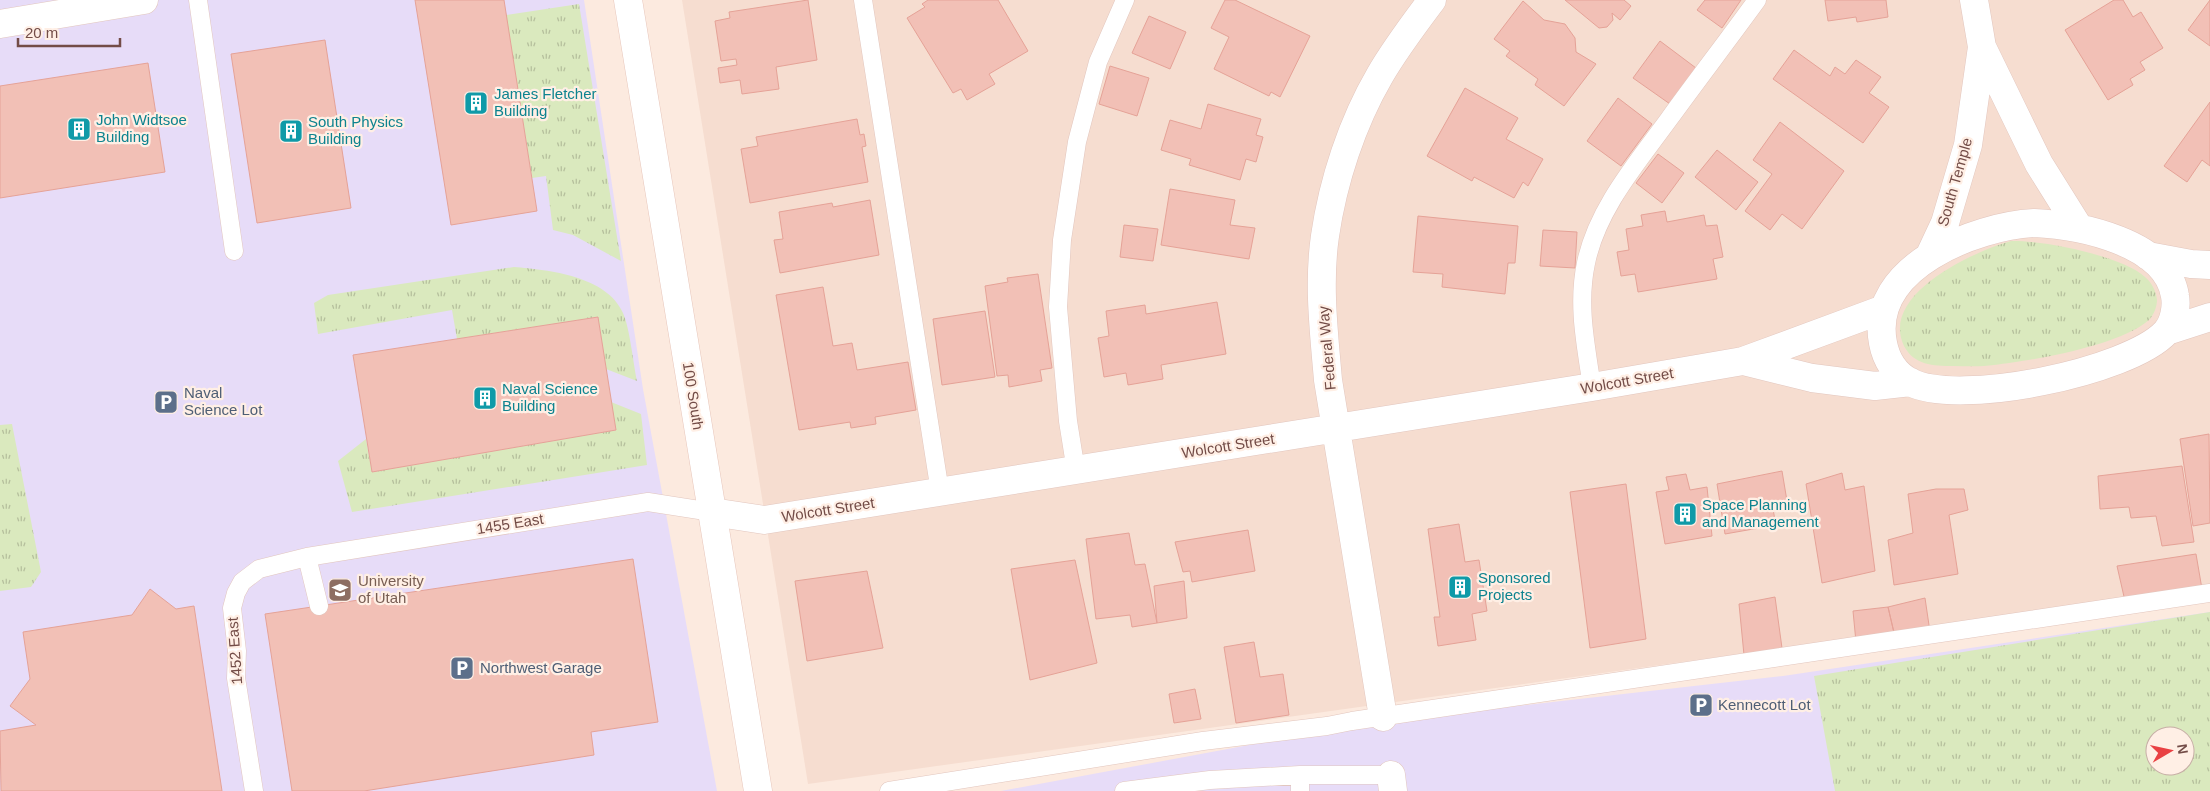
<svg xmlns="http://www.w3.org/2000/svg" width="2210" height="791" font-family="Arial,sans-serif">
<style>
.residential{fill:#f6ddd0}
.education{fill:#e7dcf8;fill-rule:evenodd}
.grass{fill:url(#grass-tufts);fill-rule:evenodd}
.building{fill:#f2c0b6;stroke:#e5a297}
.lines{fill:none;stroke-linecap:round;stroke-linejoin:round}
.lane-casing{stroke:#e2c6be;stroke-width:19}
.street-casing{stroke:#e2c6be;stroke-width:29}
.secondary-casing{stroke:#e7c6bb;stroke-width:29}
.lane{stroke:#fff;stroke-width:18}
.street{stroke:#fff;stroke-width:28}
.secondary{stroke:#fff;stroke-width:28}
.labels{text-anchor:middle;stroke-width:4.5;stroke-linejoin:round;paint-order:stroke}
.culture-label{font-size:15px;fill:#0d838f;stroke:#ffefe5;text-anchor:start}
.street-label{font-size:15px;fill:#734c47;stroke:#ffefe5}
.service-label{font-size:15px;fill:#4e5e75;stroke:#ffefe5;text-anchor:start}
.education-label{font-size:15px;fill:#785e54;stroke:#ffefe5;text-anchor:start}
</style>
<defs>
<pattern id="grass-tufts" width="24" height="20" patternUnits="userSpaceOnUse" patternTransform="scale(1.25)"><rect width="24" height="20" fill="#dae9be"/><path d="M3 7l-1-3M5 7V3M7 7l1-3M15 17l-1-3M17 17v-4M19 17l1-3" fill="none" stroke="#b5bf9c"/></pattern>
</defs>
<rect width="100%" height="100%" fill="#fceadf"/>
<path class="residential" d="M682 0H2210V585L2054 610 808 784Z"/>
<path class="education" d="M0 0H584L643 389 717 791H0Z
M2210 612V791H1001L1368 723 1783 676ZM2155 736H2185V766H2155Z"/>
<path class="grass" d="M579 4 621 261 573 235 553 230 546 176 532 178 506 15Z
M2011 241C2042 240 2123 256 2145 277 2152 283 2156 291 2157 300 2157 306 2154 315 2149 320 2119 346 2035 360 1994 365 1981 367 1966 366 1953 366 1933 366 1914 365 1904 346 1879 294 1975 251 2011 241Z
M514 267C549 270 607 276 623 313 630 329 633 362 637 381L606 369 598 317 457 339 452 310 318 334 314 303 328 295Z
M611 402 641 414 647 465 352 512 338 461 366 439 372 472 616 430Z
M12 424 41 572 31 587 0 591V425Z
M2210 612V791H1835L1814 676ZM2155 736H2185V766H2155Z"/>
<path class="building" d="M415 0H504L537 211 451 225Z
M808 0 817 60 776 67 779 89 742 94 740 80 720 83 718 68 737 65 736 59 721 61 715 21 730 18 729 12Z
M928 0H998L1028 51 989 74 995 84 967 100 961 89 953 93 907 18 925 7 922 4Z
M1225 0H1235L1310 36 1280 97 1271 92 1269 96 1214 69 1229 37 1211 28Z
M1565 0H1624L1631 6 1620 20 1612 13 1613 20 1607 27 1599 28Z
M1705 0H1741L1722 28 1697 10Z
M1825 0H1886L1888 17 1857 22 1856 17 1828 21Z
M2114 0H2123L2133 17 2141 12 2163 48 2140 62 2145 70 2130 79 2133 85 2108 100 2065 30Z
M2210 0V46L2188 30Z
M1523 1 1544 20 1565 24 1575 38 1576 52 1596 64 1564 106 1535 85 1538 79 1506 56 1510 51 1494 39Z
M1149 16 1186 32 1170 69 1132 53Z
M325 40 351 208 257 223 231 54Z
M1660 41 1696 68 1670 104 1633 78Z
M1794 50 1830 76 1835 67 1845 74 1856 60 1881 77 1869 93 1889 107 1863 143 1773 79Z
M148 63 165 172 0 198V86Z
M1110 66 1149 78 1137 116 1099 104Z
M1465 88 1518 118 1506 139 1543 159 1528 186 1523 182 1514 198 1474 177 1472 181 1427 156Z
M1618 98 1652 124 1621 166 1587 141Z
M2210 102V166L2202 160 2187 182 2164 166Z
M1208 104 1261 119 1256 135 1263 137 1256 162 1246 159 1240 180 1189 165 1191 159 1161 150 1170 120 1201 129Z
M857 119 860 135 864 134 866 146 862 147 868 182 750 203 741 149 758 146 756 137Z
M1780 122 1844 171 1802 229 1782 214 1770 230 1745 211 1772 174 1753 160Z
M1717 150 1758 182 1736 210 1695 177Z
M1658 154 1684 173 1662 203 1636 183Z
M1170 189 1235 200 1230 225 1255 228 1249 259 1161 245Z
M870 200 879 255 780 273 774 240 783 239 779 212 832 203 833 207Z
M1665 211 1667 222 1704 215 1706 226 1717 225 1723 257 1713 259 1717 279 1638 292 1635 274 1621 276 1617 252 1629 250 1626 229 1643 226 1641 215Z
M1418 216 1518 226 1515 263H1508L1505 294 1442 287 1443 274 1413 272Z
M1124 225 1158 229 1153 261 1120 257Z
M1543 230 1577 232 1575 268 1540 266Z
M1038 274 1052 368 1040 370 1042 381 1009 387 1008 375 997 376 985 286 1008 282 1007 278Z
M823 287 833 346 852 343 857 370 908 362 916 410 875 417 876 424 851 428 850 422 799 430 776 295Z
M1217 302 1226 354 1161 365 1163 379 1128 385 1126 373 1104 377 1098 338 1109 336 1106 311 1145 305 1146 314Z
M985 311 995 377 942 385 933 319Z
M598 317 616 430 372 472 353 355Z
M2209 434 2210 523 2193 526 2180 439Z
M2182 466 2194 542 2162 546 2156 516 2131 518 2129 507 2100 509 2098 476Z
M1782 471 1787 501 1772 504 1776 525 1725 534 1717 484Z
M1842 473 1845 490 1864 486 1875 571 1822 583 1806 484Z
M1686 474 1690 490 1707 487 1712 536 1665 544 1656 492 1669 490 1666 477Z
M1626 484 1646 639 1590 648 1570 492Z
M1936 489H1964L1968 510 1949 515 1958 574 1894 585 1888 540 1913 533 1908 494Z
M1459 524 1465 562 1479 560 1487 611 1472 614 1476 640 1438 646 1434 617H1440L1428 529Z
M1248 530 1255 571 1192 582 1190 571 1183 572 1175 542Z
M1129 533 1135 565 1145 564 1157 623 1132 627 1130 615 1096 619 1086 539Z
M2196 554 2202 589 2125 601 2117 566Z
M633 559 658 722 591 732 594 755 364 791H292L265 614Z
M1075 560 1097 663 1030 680 1011 569Z
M867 571 883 648 807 661 795 581Z
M1184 581 1187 618 1157 623 1154 586Z
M150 589 176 609 194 606 222 791H1L0 731 36 725 10 706 30 679 23 632 132 615Z
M1775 597 1782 648 1744 655 1739 604Z
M1925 598 1930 632 1895 637 1888 607Z
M1888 607 1895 637 1856 642 1853 611Z
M1254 642 1260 677 1283 674 1289 715 1236 723 1224 647Z
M1195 689 1201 719 1174 723 1169 694Z"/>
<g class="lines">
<g class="lane-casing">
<path id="lane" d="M198 0 234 251
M863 0 940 492
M1592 387C1586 346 1577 305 1586 263 1597 209 1637 163 1669 119 1698 79 1728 40 1757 0
M1076 471 1068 421 1058 307 1062 240 1077 142 1098 62 1125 0
M307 557 319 606
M1300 775V791
M254 791 236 678 237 651 232 608 236 593 242 582 259 569 307 557 648 502 712 512
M889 791 1203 741 1327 726 1352 721 2210 593
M1124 791 1210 780 1300 775H1391"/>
</g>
<g class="street-casing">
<path id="street" d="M1974 0 1982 47 2039 164 2079 228
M0 24 144 0
M2034 223C2079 225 2167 242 2175 296 2177 307 2174 323 2166 332 2129 372 1958 407 1910 382 1895 374 1886 359 1883 343 1868 267 1976 226 2034 223Z
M1930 255 1945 223 1968 145 1982 47
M2148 256 2191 264 2210 265
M2167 331 2210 317
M1743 361 1812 378 1875 386 1911 382
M712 512 764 520 1592 387 1743 361 1884 309
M1383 717 1328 380C1324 333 1318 284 1325 236 1333 181 1352 123 1380 75 1395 49 1414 24 1432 0
M1391 775 1393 791"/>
</g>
<g class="secondary-casing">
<path id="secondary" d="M628 0 758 791"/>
</g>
<use href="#lane" class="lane"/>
<use href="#street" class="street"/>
<use href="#secondary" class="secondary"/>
</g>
<defs>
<g id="building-square" transform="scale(1.25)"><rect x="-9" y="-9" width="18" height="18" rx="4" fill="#0f9aa8" stroke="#ffefe5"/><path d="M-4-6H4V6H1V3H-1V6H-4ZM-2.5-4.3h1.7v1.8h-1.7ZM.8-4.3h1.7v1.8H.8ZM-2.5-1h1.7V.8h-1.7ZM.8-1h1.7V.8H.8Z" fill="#fff"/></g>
<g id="parking-square" transform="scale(1.25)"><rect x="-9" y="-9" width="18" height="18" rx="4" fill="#5c6f8a" stroke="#ffefe5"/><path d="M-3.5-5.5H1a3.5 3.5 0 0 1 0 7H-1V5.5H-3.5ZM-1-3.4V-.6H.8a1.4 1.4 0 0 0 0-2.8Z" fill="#fff"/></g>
<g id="university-square" transform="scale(1.25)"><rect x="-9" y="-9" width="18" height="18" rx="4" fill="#8d6e63" stroke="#ffefe5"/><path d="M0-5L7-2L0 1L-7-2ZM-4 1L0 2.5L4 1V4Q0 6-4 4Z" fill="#fff"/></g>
</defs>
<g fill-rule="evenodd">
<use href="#building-square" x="476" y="103"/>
<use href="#building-square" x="79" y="129"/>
<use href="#building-square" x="291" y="131"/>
<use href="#building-square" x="485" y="398"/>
<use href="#parking-square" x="166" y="402"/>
<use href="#building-square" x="1685" y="514"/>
<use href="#building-square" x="1460" y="587"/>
<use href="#university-square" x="340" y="590"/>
<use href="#parking-square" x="462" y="668"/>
<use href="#parking-square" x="1701" y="705"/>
</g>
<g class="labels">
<g class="culture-label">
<text x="494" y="99">James Fletcher<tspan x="494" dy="17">Building</tspan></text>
<text x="96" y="125">John Widtsoe<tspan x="96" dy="17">Building</tspan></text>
<text x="308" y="127">South Physics<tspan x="308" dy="17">Building</tspan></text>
<text x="502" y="394">Naval Science<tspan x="502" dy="17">Building</tspan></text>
<text x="1702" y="510">Space Planning<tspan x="1702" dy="17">and Management</tspan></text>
<text x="1478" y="583">Sponsored<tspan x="1478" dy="17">Projects</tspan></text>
</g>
<g class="street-label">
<text transform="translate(1955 182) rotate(-74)" y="5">South Temple</text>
<text transform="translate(1327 348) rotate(-95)" y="5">Federal Way</text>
<text transform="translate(1627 381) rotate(-10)" y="5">Wolcott Street</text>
<text transform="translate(693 396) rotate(81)" y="5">100 South</text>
<text transform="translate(1228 446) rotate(-9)" y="5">Wolcott Street</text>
<text transform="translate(828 510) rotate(-9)" y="5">Wolcott Street</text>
<text transform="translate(510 524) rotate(-9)" y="5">1455 East</text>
<text transform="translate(235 651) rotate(-94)" y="5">1452 East</text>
</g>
<g class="service-label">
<text x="184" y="398">Naval<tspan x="184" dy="17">Science Lot</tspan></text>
<text x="480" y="673">Northwest Garage</text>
<text x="1718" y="710">Kennecott Lot</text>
</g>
<g class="education-label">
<text x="358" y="586">University<tspan x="358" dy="17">of Utah</tspan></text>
</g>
</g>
<g transform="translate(2170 751) rotate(81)"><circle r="24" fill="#ffefe5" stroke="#c7aea6"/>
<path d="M0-4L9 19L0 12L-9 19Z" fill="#e94143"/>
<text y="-8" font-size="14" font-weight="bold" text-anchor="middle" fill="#734c47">N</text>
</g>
<path d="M18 38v8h102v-8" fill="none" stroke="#734c47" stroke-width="2.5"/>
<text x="25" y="38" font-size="15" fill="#734c47" stroke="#ffefe5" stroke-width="4" paint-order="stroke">20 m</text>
</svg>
